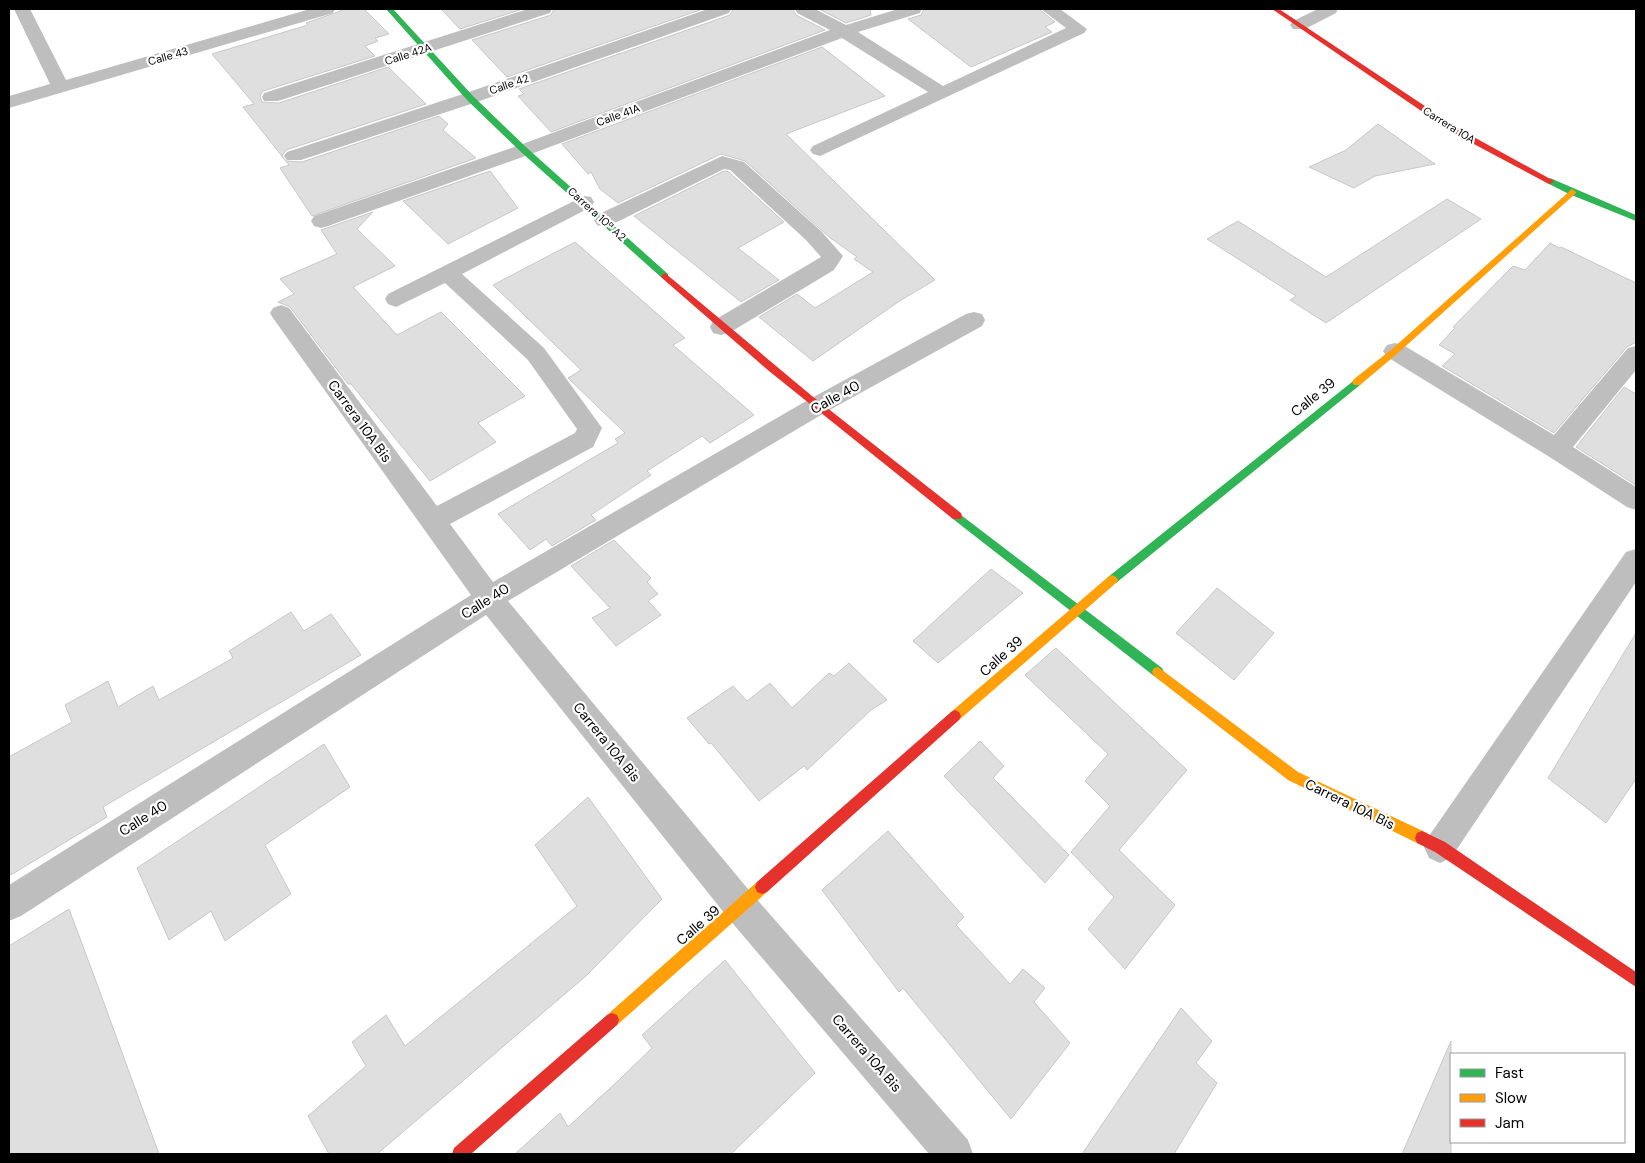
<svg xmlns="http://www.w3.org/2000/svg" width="1645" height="1163" font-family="'DM Sans',sans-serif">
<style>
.building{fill:#dfdfdf;stroke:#c7c7c7}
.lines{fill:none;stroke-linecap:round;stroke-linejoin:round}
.street{fill:#bebebe;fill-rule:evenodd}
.fast{fill:#30b455;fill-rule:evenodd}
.slow{fill:#ff9f0a;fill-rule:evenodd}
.jam{fill:#e5322d;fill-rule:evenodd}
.labels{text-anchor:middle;stroke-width:4.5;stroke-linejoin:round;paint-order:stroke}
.far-street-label{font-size:11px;fill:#000;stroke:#fff}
.street-label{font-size:14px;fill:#000;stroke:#fff}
</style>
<rect width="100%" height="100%" fill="#fff"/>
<path class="building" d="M346 9H364L389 34 375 38 378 41 365 46 375 56 263 91 260 96 262 102 279 103 388 67 426 104 286 150 282 156 286 161 302 162 439 116 448 124 443 130 476 158 312 216 280 168 289 165 243 107 254 104 212 54 308 25 306 23Z
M441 9H523L460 29Z
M554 9H703L507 77 472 40 551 15Z
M733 9H793L796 15 825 30 551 132 518 96 524 94 519 89 730 15Z
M819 9H870L871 15 846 23Z
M924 9H1039L1055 22 1045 27 1052 32 971 67 908 19 921 15Z
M822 47 885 96 786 134 935 280 901 300 813 361 759 317 797 294 815 308 873 272 854 259 857 257 829 237 745 161 721 154 618 203 600 189 591 172 588 174 562 144Z
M1378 124 1435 164 1375 176 1354 188 1309 167 1346 150Z
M490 171 518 208 448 244 403 201Z
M724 171 729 172 784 222 738 248 779 280 741 302 634 216Z
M1447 199 1481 219 1326 323 1290 300 1296 296 1207 239 1238 221 1326 277Z
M373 212 357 229 395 266 353 287 397 335 441 312 525 396 478 423 496 442 430 481 351 384H348L290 307 278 302 294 294 280 279 337 254 321 230Z
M575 242 685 338 673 345 754 415 710 443 702 436 647 471 651 475 591 515 596 520 552 546 546 539 530 550 498 514 618 443 615 439 625 433 568 378 581 370 493 285Z
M1550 243 1559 248 1561 247 1636 283V342L1627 347 1554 433 1442 366 1455 354 1439 345 1455 328 1453 327 1513 266 1525 270Z
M1624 387 1636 394V485L1576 447Z
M614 540 651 578 647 582 658 594 648 601 661 615 616 646 592 618 610 608 571 566Z
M991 569 1023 593 938 663 913 641Z
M1217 588 1274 633 1234 680 1176 633Z
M291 612 304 631 331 614 361 655 103 807 107 817 9 876V757L72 722 65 705 108 681 118 707 153 686 159 700 233 658 229 651Z
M1636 633V779L1606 823 1548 778Z
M1056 648 1187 770 1119 850 1175 905 1125 969 1088 929 1114 897 1071 852 1110 806 1085 781 1108 754 1025 675Z
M849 663 887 700 871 710 807 770 804 766 759 801 711 743 709 744 687 718 733 686 747 701 770 683 792 708 829 673 834 676Z
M980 741 1004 766 993 778 1069 855 1045 883 944 776Z
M324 744 350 787 265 845 291 894 225 941 211 911 169 940 137 868Z
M588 797 662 899 586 976 377 1154H329L308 1116 366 1066 352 1042 386 1015 405 1046 577 906 535 845Z
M888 831 964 917 956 925 1010 984 1023 969 1045 988 1034 1002 1070 1043 1011 1119 903 988 899 992 822 890Z
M69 909 97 984 159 1154H9V946Z
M725 960 815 1073 731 1154H515L560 1113 568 1127 620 1079 652 1048 642 1035Z
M1181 1008 1212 1041 1196 1063 1217 1083 1174 1154H1082Z
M1451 1041V1154H1402L1418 1117Z"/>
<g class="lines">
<path class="street" d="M14 9H30L66 80 310 9H335L333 13 9 108V96L50 84Z
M528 9H552L550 13 278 101H264L262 97 264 93Z
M708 9H731L729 13 477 102 301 160H287L284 156 287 152 463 94Z
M795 9H815L846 25 898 9H922L920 13 858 32 943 86 1066 28 1041 9H1060L1087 29 1084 33 820 156 813 154 810 150 813 146 928 92 842 38 531 154 328 226 321 228 314 226 311 221 314 216 517 146 830 30 797 13Z
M1318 9H1338L1336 13 1305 29H1293L1290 25 1293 21Z
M722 156 744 162 821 231 843 256 834 270 729 333 721 335 713 333 710 327 713 321 821 257 807 241 730 170 724 169 611 225 604 227 597 225 594 220 597 215Z
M584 196 591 197 594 202 591 207 462 274 544 348 602 428 593 447 450 524 493 582 808 400 966 314 974 312 982 314 985 320 982 326 826 412 508 601 753 895 968 1140 973 1154H929L729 919 486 615 21 916 9 921V885L471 595 273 318 270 313 273 308 281 305 289 308 437 506 575 433 577 429 528 360 445 283 396 307 388 304 385 299 388 294Z
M1395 343 1403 345 1554 435 1628 348 1636 346V370L1573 447 1636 487V510L1627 507 1548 456 1387 357 1383 351 1387 345Z
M1636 549V582L1451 858 1440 863 1429 858 1424 847 1429 836 1626 552Z"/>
<path class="fast" d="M386 9H393L473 96 527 148 668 274V278H662L521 152 467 100Z
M1550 178 1636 215V221L1569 194 1547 183 1546 181Z
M1357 378 1360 379 1362 382 1360 385 1116 583H1108L1106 580 1108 577Z
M957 512 1162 668 1164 672 1162 676 1158 677 1154 676 953 519 952 516Z"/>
<path class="slow" d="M1572 189 1576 192 1575 194 1398 353 1360 385H1354L1352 382 1354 379 1392 349Z
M1112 575 1116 577 1118 580 1116 583 959 720 955 722 951 720 949 716 951 712 1108 577Z
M1158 667 1298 772 1427 833 1429 838 1427 843 1422 845 1417 843 1288 780 1154 676 1152 672 1154 668Z
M762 880 767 882 769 887 767 892 617 1025 612 1027 607 1025 605 1020 607 1015 757 882Z"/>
<path class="jam" d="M1272 9H1279L1461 130 1554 181 1550 184 1547 183 1455 134Z
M665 273 812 396 961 513 962 516 961 519H953L769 371 662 278 661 276Z
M955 710 959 712 961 716 959 720 767 892 762 894 757 892 755 887 757 882 951 712Z
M1422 831 1445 842 1636 972V987L1435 852 1417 843 1415 838 1417 833Z
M612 1013 617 1015 619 1020 617 1025 471 1154H452L454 1148 607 1015Z"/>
</g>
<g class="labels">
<g class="far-street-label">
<text transform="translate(408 54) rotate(-18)" y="4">Calle 42A</text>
<text transform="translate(168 56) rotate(-16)" y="4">Calle 43</text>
<text transform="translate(509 84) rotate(-19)" y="4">Calle 42</text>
<text transform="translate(618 115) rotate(-20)" y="4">Calle 41A</text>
<text transform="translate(1449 125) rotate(32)" y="4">Carrera 10A</text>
<text transform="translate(597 214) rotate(42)" y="4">Carrera 10ª A2</text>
</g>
<g class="street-label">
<text transform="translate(835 397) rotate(-29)" y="5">Calle 40</text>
<text transform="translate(1313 397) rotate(-39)" y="5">Calle 39</text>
<text transform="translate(360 421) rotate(54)" y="5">Carrera 10A Bis</text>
<text transform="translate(485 601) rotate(-32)" y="5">Calle 40</text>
<text transform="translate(1001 656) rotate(-42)" y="5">Calle 39</text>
<text transform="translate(607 742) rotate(51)" y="5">Carrera 10A Bis</text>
<text transform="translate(1350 804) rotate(26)" y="5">Carrera 10A Bis</text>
<text transform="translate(143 818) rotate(-32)" y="5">Calle 40</text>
<text transform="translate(698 925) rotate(-41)" y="5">Calle 39</text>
<text transform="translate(867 1053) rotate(49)" y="5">Carrera 10A Bis</text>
</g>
</g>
<rect width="1645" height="1163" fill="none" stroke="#000000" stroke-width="20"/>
<rect x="1450" y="1053" width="175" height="90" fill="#ffffff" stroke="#999999"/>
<rect x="1460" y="1069" width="25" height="8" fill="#30b455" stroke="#999999"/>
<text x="1495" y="1078" font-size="15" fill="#000000">Fast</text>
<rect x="1460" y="1094" width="25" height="8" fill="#ff9f0a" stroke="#999999"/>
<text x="1495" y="1103" font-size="15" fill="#000000">Slow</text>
<rect x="1460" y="1119" width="25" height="8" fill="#e5322d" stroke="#999999"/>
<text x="1495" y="1128" font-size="15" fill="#000000">Jam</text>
</svg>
